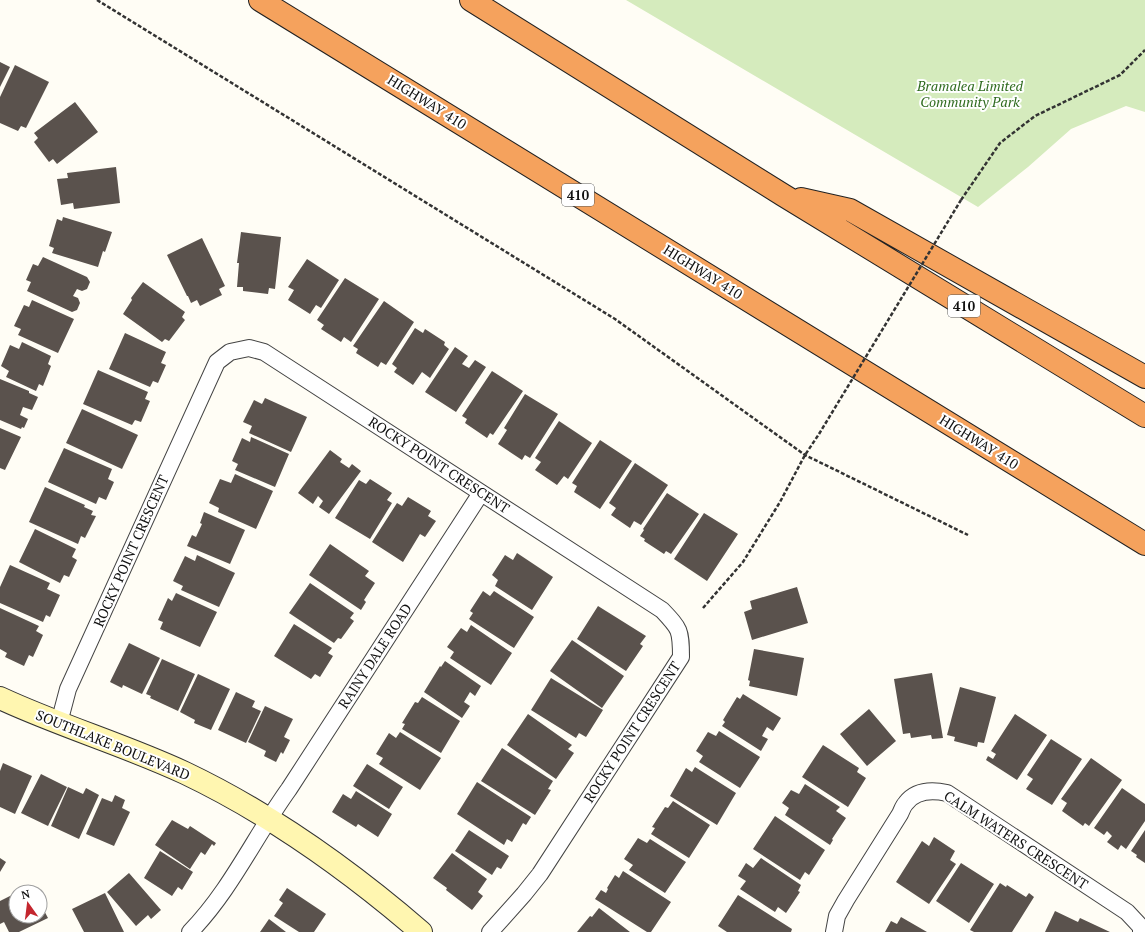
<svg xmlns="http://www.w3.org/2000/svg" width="1145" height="932" font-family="'PT Serif',serif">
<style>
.green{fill:#d5ebbd}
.building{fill:#5a524d}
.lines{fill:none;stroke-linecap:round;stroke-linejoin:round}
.street-casing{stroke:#444;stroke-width:18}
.secondary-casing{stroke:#333;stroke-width:24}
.highway-casing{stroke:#222;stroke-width:24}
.path{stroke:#333;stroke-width:2.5;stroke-dasharray:4 2;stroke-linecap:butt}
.street{stroke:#fff;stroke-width:16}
.secondary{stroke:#fff6b0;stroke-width:22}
.highway{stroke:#f5a25d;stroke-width:22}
.path-bridge{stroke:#333;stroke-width:2.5;stroke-dasharray:4 2;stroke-linecap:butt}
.labels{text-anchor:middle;stroke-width:4;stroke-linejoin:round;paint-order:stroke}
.shield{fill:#fff;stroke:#585858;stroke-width:1}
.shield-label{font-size:13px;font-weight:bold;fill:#111}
.park-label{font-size:14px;font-style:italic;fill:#2f6b1f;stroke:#fff}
.street-label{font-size:14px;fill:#111;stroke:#fff}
</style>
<rect width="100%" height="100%" fill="#fffdf5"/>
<path class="green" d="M626 0H1145V112L1126 106 1071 129 1028 167 978 207Z"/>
<path class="building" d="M0 62 10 67 0 87Z
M15 65 49 82 26 128 21 126 18 131 0 123V97Z
M75 102 98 132 57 164 53 159 49 162 34 142 38 138 34 133Z
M116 167 120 203 74 209 73 203 61 205 57 179 68 178 67 173Z
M63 217 112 232 105 252 103 251 98 267 52 253 54 248 49 246 57 219 62 221Z
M241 232 281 237 275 289 269 288 268 294 243 291V287H237L239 263H237Z
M202 238 225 286 219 289 222 295 200 306 197 300 191 303 188 296H187L167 255Z
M43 257 87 277 90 282 87 289 82 291 77 289 73 296 78 298 80 303 77 310 72 312 27 291 31 282 26 280 33 264 38 266Z
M307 259 339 280 321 308 316 305 310 314 288 300 294 290 288 287Z
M345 278 379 299 351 342 344 337 341 342 321 329 324 325 317 320Z
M143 282 185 312 182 317 185 320 169 341 165 339 162 342 123 314 132 300 131 298Z
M32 300 74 319 58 353 18 335 21 329 14 326 24 305 29 307Z
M384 301 414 322 386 365 381 362 378 367 356 353 358 349 353 346Z
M415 328 423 333 425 329 445 342 444 345 449 349 430 378 422 372 413 385 394 372 397 368 392 364Z
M125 333 166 352 161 363 166 365 158 383 153 381 150 387 109 369Z
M22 342 51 356 48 364 51 366 43 386 39 384 36 391 6 377 9 371 1 366 10 345 19 349Z
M455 347 468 356 462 364 469 368 475 360 486 367 456 412 425 392Z
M98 370 148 392 145 399 150 401 141 422 135 420 132 425 83 404Z
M492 371 523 391 493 435 490 433 487 438 465 423 467 419 462 416Z
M0 379 29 391V393L38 397 32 410 23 407 20 415 28 419 24 428 22 427 21 429 0 420Z
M525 394 558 414 530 458 525 455 522 460 498 444 507 430 504 428Z
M265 398 307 417 291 452 249 433 252 426 243 422 254 400 262 404Z
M82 409 138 435 122 469 66 443Z
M559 421 592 443 568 479 564 476 557 485 535 470 541 462 535 458Z
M0 428 21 437 5 470 0 468Z
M251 437 289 454 275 487 235 470 238 464 232 461 242 438 250 442Z
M600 440 632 461 600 509 574 492 577 486 572 483Z
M64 448 112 469 108 479 114 482 106 500 99 497 96 504 48 482Z
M330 450 342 459 340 462 349 468 352 464 361 471 329 514 319 507 323 501 318 496 313 504 298 493Z
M635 463 668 485 641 525 634 521 630 528 611 515 616 508 609 503Z
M235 474 273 491 256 529 218 512 219 508 209 503 220 479 231 483Z
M370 479 392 493 387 500 392 503 370 539 335 518 359 480 366 484Z
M45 487 85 505 84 507 93 511 91 515 96 516 85 538 81 536 78 544 29 522Z
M667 493 699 514 671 554 666 551 664 554 644 541 645 539 640 536 644 530 643 529Z
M408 497 431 511 428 516 436 521 425 537 420 534 403 562 372 542 397 503 402 506Z
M204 512 245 530 230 564 187 546 192 535 196 537 202 524 200 523Z
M704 513 738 534 707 581 674 559Z
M35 529 76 549 72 557 77 560 69 577 64 575 60 583 19 562Z
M330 544 369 571 365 576 375 583 364 600 366 602 361 610 309 575Z
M517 553 553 577 532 610 495 586 498 580 492 575 505 555 513 560Z
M197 555 235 573 219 607 181 590 183 586 173 581 185 556 195 561Z
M10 565 50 583 47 589 60 595 50 617 46 615 43 622 0 603V587Z
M310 583 354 613 350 618 354 621 341 639 338 638 334 643 289 613Z
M797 587 808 623 752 640 744 612 752 609 750 601Z
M483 591 490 596 494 591 534 617 514 648 469 619 473 613 470 611Z
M176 593 217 612 200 647 160 629 163 622 158 620 168 598 172 601Z
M598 606 646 636 640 644 643 646 626 671 577 639Z
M0 608 39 626 36 631 43 635 33 657 29 655 24 666 5 657 7 653 0 649Z
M294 624 332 648 328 653 333 656 320 677 315 674 311 679 274 656Z
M471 625 512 653 491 685 450 658 454 652 447 647 461 628 467 632Z
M572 640 624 676 602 708 550 671Z
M129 643 160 658 142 694 123 685 122 688 110 682Z
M754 649 804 658 797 696 749 686 750 681 748 680Z
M162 659 195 674 178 711 150 698 151 696 146 694Z
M445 661 481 686 475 696 470 692 464 702 470 706 462 718 424 692 440 666 441 667Z
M932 673 943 738 932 739 931 735 911 738 910 733 903 734 894 679Z
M198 674 230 689 211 730 194 723 195 720 180 712Z
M551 678 603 710 586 737 579 733 576 738 531 710Z
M960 687 996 697 984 743 978 742 977 747 954 741 955 737 947 735Z
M236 692 255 701 252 707 261 711 246 743 218 730Z
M743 694 781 718 773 731 767 727 762 736 768 739 761 751 722 726 725 722 723 720 737 697 740 699Z
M422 697 460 721 441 753 402 729 405 724 402 723 415 702 418 703Z
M265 706 293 719 284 737 290 740 283 754 281 752 276 762 264 756 266 751 248 742Z
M869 709 896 741 867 766 840 734Z
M528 714 572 745 568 749 574 753 556 779 507 745Z
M1015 714 1047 735 1017 780 986 760 988 756 993 759 996 754 991 751Z
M719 731 760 757 740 788 699 762 703 756 696 751 708 732 716 736Z
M400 732 441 758 420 790 379 764 383 758 376 754 389 733 396 738Z
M1051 739 1082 759 1052 805 1026 789 1033 779 1027 775Z
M823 745 859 768 857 772 866 778 848 807 802 777Z
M502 748 553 781 548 789 551 790 535 815 481 781Z
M1091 758 1122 780 1089 826 1085 823 1083 826 1062 811 1067 803 1061 799Z
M3 763 32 776 15 814 0 807V771Z
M367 764 403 787 389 809 353 786Z
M695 767 736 793 717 825 670 796 686 768 692 772Z
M41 774 67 787 48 826 21 813Z
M477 782 531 817 526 825 523 823 512 842 507 839 504 845 457 814Z
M805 784 840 807 836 811 846 818 832 839 833 840 830 845 785 815 789 808 782 803 791 790 799 794Z
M68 787 83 794 86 788 99 795 79 839 51 826Z
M1122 788 1145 804V821L1126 849 1121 845 1118 850 1107 842 1112 836 1107 831 1104 835 1094 828Z
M356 791 392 814 378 837 358 824 356 827 332 812 343 794 351 799Z
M115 795 125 800 122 808 130 812 114 846 86 834 102 798 112 802Z
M673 801 710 825 689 858 651 834 655 828 652 827 665 807 668 808Z
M775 816 825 850 809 875 805 872 800 880 753 849Z
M172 820 188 829 190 826 216 843 214 846 212 844 205 855 201 852 190 869 155 845Z
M469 830 509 856 501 869 497 867 492 875 455 851Z
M1145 830V863L1136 857 1137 855 1131 851Z
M934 837 955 851 950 860 956 864 929 904 896 882 922 841 929 846Z
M638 838 647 843 650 839 686 862 665 893 629 870 633 865 624 859Z
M160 851 193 872 182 890 178 887 172 896 144 878Z
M452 853 487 879 478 892 483 896 472 910 446 890 447 888 433 878Z
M0 858 6 862 0 872Z
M761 858 801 885 798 891 800 892 786 913 778 907 775 912 740 889 746 881 738 876 746 863 753 868Z
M961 863 994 884 969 923 936 901Z
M623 871 671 902 651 932H647L595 899 601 890 606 893 608 889 607 888 615 875 619 878Z
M129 873 161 910 151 919 148 915 136 926 107 892Z
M1000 883 1006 887 1007 885 1026 897 1029 893 1034 897 1012 932H974L970 930Z
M31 885 34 892H18Z
M287 888 326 914 314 932H299L274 916 283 903 279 900Z
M16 893V916H40V903L48 918 19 932H9L4 922 0 924V901Z
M105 893 124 932H84L72 909Z
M738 895 792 929 791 932H727L718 926Z
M599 908 630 932H577L590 916 592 917Z
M1055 911 1078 922 1080 918 1110 932H1045Z
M901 917 927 932H885L891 921 897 924Z
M269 919 286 932H260Z"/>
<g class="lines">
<g class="street-casing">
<path id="street" d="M59 723 68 689 217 362 230 352 249 348 264 352 662 610C680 629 681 630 681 657L540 874 524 894 490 932
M190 932C231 890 255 836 289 789L481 493
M834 932 837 916 846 900 900 814C902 810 903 806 906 803 916 790 933 790 947 793L1127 912 1141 927V932"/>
</g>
<g class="secondary-casing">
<path id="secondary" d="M0 698C60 726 125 745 185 773 271 814 349 870 421 932"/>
</g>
<g class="highway-casing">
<path id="highway" d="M260 0 1145 544
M471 0 783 195 1145 416
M801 199 850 210 1145 377"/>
</g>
<path class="path" d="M97 0 615 319 805 455 968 535
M961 200 1000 143 1035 116 1120 75 1145 50
M703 608 743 562 780 502 805 455 819 434"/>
<use href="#street" class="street"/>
<use href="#secondary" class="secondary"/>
<use href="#highway" class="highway"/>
<path class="path-bridge" d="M819 434 961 200"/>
</g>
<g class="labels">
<g class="shield">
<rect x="562" y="184" width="32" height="22" rx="3"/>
<rect x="948" y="295" width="32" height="22" rx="3"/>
</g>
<g class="shield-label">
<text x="578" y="200">410</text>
<text x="964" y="311">410</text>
</g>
<g class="park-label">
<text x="970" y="91">Bramalea Limited<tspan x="970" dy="16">Community Park</tspan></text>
</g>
<g class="street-label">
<text transform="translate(427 102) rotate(32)" y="5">HIGHWAY 410</text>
<text transform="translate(703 272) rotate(32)" y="5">HIGHWAY 410</text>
<text transform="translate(979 442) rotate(32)" y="5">HIGHWAY 410</text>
<text transform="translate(439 465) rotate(33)" y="5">ROCKY POINT CRESCENT</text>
<text transform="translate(131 551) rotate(-66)" y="5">ROCKY POINT CRESCENT</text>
<text transform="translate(375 656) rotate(-57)" y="5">RAINY DALE ROAD</text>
<text transform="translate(632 732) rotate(-57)" y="5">ROCKY POINT CRESCENT</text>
<text transform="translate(113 745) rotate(22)" y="5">SOUTHLAKE BOULEVARD</text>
<text transform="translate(1016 840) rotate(33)" y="5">CALM WATERS CRESCENT</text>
</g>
</g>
<g transform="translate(28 904) rotate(346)"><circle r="19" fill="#ffffff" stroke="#a0a0a0"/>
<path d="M0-3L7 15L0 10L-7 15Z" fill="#c4262e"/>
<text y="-6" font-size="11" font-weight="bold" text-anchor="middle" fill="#111111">N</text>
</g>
</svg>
